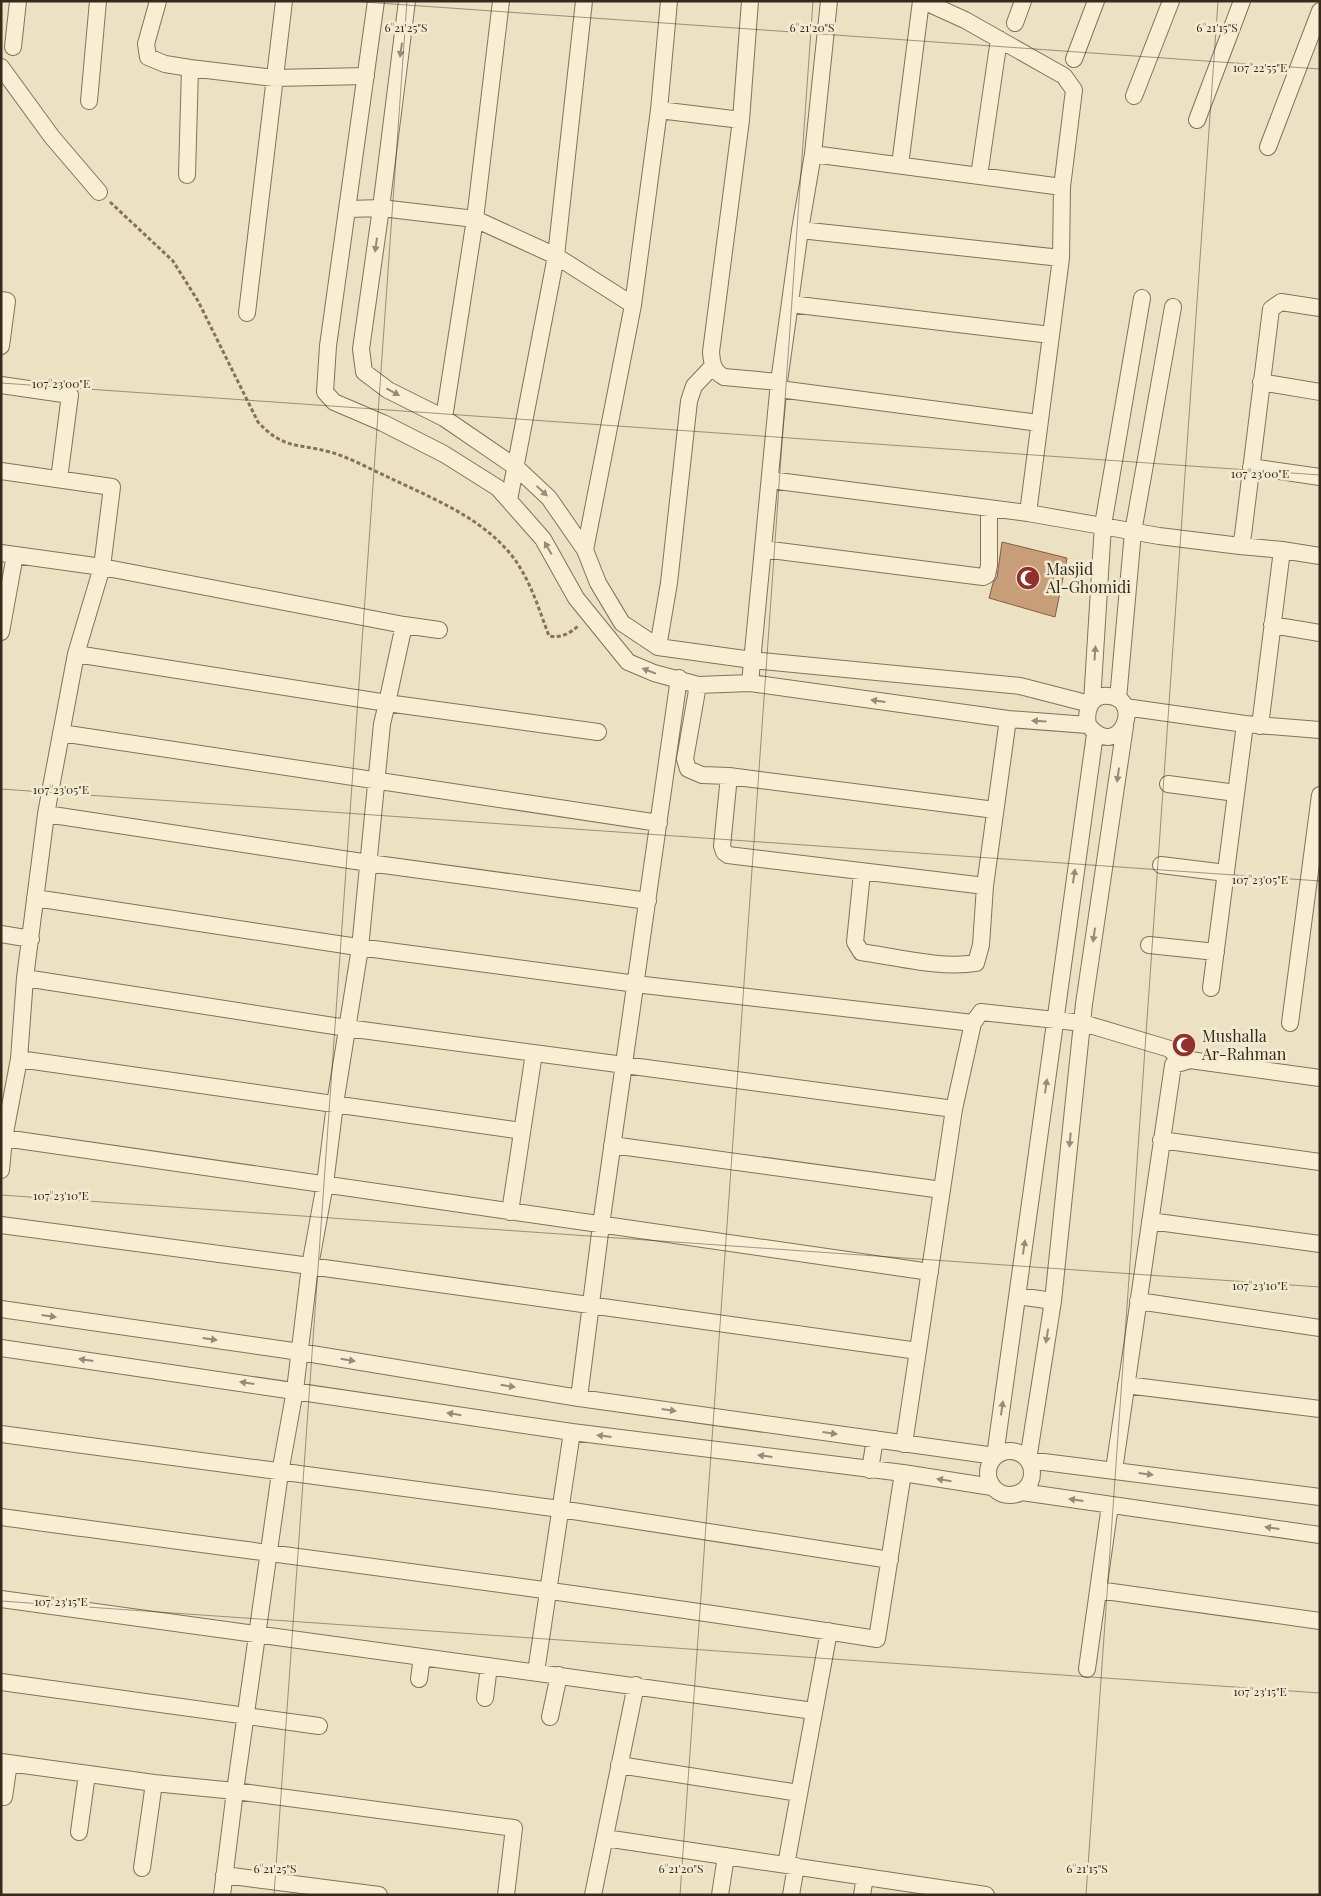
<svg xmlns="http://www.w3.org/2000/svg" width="1321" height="1896" font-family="'Playfair Display',serif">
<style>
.building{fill:#c89e79;stroke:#825e41}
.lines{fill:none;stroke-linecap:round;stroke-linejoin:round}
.minor-casing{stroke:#84725a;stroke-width:18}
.path{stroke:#84725a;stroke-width:3;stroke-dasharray:4 2.5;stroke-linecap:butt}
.minor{stroke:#f7eed4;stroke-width:16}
.oneway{fill:#968c78}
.ticks{fill:none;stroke:#352a1d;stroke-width:1;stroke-opacity:0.45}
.labels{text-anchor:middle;stroke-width:5;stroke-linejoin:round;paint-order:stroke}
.poi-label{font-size:16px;fill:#352a1d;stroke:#f3ebd1;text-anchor:start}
.ticks-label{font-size:12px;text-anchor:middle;fill:#352a1d;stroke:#f3ebd1;stroke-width:5;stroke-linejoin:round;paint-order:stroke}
</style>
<rect width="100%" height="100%" fill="#ece1c2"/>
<path class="building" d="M1002 542 1067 558 1055 617 989 598 993 583 997 577Z"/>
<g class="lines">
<g class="minor-casing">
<path id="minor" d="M158 1 146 44 148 57 165 64 190 68 274 78 366 76
M376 1 328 346 325 392 334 402 383 423 444 454 498 488 543 539 576 598 628 662 654 673 698 685 750 683 1008 719 1088 725C1119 763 1145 699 1109 696 1091 694 1085 710 1088 725
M407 1 381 208 361 349 364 372 388 390 444 418 517 468 549 498 585 550 598 583 622 623 658 647 752 660 1020 686 1090 704
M750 1 741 120 711 352C712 364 713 371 724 377L779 382
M1015 23 1023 1
M13 47 18 1
M1074 59 1096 1
M1 67 52 137 99 192
M1134 96 1171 1
M89 101 98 1
M659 110 741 120
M1197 120 1242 1
M1268 147 1320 11
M813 154 1062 187
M900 165 921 1
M187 175 190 68
M979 176 999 39
M349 209 381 208 475 219 556 256 633 305
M800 230 1061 258
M1 300 7 301 1 346
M790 304 1051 335
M247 313 284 1
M1261 382 1320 392
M1 385 70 395 59 479
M779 389 1039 423
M444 418 475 219 501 1
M1251 467 1320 477
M1 471 112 487 102 567 76 654 46 814 25 978 19 1059 4 1138 1 1170
M770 480 1028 513 1061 258 1062 187 1074 90 1064 76 965 20 923 1
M509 500 556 256 584 1
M1028 513 1159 536 1240 546
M763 549 983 577 987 575 989 565V509
M585 550 633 305 659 110 669 1
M1282 550 1320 556
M1 553 102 567 404 625 439 630
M1272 625 1320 633
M1 632 15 555
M658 647 669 583 689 401 694 386 713 366
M76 654 387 703 404 625
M750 683 779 382 800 230 813 154 829 1
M698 685 685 759 688 769 702 775 729 776 995 810
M1118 699 1133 532 1173 307
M1092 702 1103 525 1142 298
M1125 707 1245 724 1320 730
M1125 726 1084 1004 1053 1301 1028 1460 1320 1497
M1260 726 1282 550 1240 546 1243 535 1271 309 1281 302 1320 308
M61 733 659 823
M729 776 722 846 724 852 728 855 985 886
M1168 784 1236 793
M46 814 369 863 648 901
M1161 865 1226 873
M862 873 855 942 861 952C895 957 943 969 976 963L981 945 985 886 1008 719
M35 898 351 946 644 985 973 1023
M1 934 31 939
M1149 945 1216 952
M25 978 347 1028 954 1109
M1211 988 1245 724
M1290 1023 1320 795
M19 1059 522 1131
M4 1138 930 1272
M1161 1140 1320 1162
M612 1145 942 1190
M510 1212 534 1053
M1150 1221 1320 1244
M1 1225 310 1266 918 1351
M1018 1296 1053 1301
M1138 1301 1320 1328
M1 1309 300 1352 579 1398 995 1456 1095 734
M1 1348 572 1432 903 1473 992 1487
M1126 1385 1320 1409
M579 1398 601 1225 679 678
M1 1434 560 1509 890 1560
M904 1444 954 1109 973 1023 981 1012 1083 1023 1170 1049 1180 1061
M988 1473a22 22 0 1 1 44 0a22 22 0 1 1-44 0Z
M870 1470 875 1439
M1114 1470 1173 1065 1190 1060 1320 1078
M1022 1492 1320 1535
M1 1517C293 1557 586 1593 877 1639L903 1473
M1098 1590 1320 1621
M1 1599 814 1711
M1087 1669 1110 1505
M536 1672 572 1432
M419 1679 422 1657
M1 1682 319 1726
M485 1698 489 1666
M550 1717 559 1675
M1 1762 154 1783 235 1791 222 1895
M619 1765 799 1793
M4 1797 9 1763
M79 1832 87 1774
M605 1838 986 1895
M786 1865 829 1631
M142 1868 154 1783
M224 1875 379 1895
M506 1895 514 1828 235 1791 280 1473 295 1390 310 1266 325 1184 335 1104 360 948 382 724 387 703 598 732
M593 1895 636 1685
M720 1895 726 1856
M791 1895 796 1866
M862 1895 865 1877"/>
</g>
<path class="path" d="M110 202 173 261 198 301 258 422C284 450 297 443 330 452 351 458 372 470 392 479 434 499 477 516 508 551 529 575 538 607 549 636 561 638 570 634 579 625"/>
<use href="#minor" class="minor"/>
</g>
<defs><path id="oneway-solid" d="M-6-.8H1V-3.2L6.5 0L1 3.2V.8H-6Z" transform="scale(1.25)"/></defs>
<g class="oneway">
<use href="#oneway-solid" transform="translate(401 50) rotate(98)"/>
<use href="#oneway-solid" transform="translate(376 245) rotate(98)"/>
<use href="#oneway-solid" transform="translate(393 392) rotate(29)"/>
<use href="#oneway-solid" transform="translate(542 491) rotate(43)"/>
<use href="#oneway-solid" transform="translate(548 548) rotate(-119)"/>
<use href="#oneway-solid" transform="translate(1095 653) rotate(-86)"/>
<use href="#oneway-solid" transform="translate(649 671) rotate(-159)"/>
<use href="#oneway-solid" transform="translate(878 701) rotate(-172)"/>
<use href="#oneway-solid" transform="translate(1039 721) rotate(-176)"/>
<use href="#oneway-solid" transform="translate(1118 775) rotate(98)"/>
<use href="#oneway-solid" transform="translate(1074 876) rotate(-82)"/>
<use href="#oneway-solid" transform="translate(1094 935) rotate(98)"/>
<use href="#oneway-solid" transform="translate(1046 1086) rotate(-82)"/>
<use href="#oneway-solid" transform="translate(1070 1140) rotate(96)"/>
<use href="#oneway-solid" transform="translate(1024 1247) rotate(-82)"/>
<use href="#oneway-solid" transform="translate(49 1316) rotate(8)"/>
<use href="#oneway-solid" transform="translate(1047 1336) rotate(99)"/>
<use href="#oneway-solid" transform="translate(210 1339) rotate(8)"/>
<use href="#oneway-solid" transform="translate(86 1360) rotate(-172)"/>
<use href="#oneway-solid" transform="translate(348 1360) rotate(9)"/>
<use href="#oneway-solid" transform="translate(247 1383) rotate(-172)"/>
<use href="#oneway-solid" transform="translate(508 1386) rotate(9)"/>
<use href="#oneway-solid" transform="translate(1002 1408) rotate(-82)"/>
<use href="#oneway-solid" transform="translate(669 1410) rotate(8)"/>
<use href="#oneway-solid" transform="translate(454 1414) rotate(-171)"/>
<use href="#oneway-solid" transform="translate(830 1433) rotate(8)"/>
<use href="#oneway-solid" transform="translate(604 1436) rotate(-173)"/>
<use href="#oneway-solid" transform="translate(765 1456) rotate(-173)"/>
<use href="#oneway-solid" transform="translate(1146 1474) rotate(7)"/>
<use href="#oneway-solid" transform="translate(944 1480) rotate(-171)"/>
<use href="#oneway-solid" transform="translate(1076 1500) rotate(-172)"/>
<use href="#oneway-solid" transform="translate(1272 1528) rotate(-172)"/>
</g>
<path class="ticks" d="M350 1 1320 69M1 383 1320 475M1 789 1320 881M1 1195 1320 1287M1 1601 1320 1693M274 1895 407 1M680 1895 813 1M1086 1895 1218 1"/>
<defs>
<g id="mosque-disc" transform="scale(1.25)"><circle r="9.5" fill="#91302d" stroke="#f3ebd1"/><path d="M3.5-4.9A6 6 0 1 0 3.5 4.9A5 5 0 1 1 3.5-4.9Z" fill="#fff"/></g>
</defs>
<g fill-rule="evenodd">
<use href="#mosque-disc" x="1028" y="578"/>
<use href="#mosque-disc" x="1184" y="1045"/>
</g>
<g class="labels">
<g class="poi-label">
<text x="1046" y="575">Masjid<tspan x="1046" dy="18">Al-Ghomidi</tspan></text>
<text x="1202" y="1042">Mushalla<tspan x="1202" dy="18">Ar-Rahman</tspan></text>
</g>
</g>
<g class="ticks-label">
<text x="406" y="32">6°21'25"S</text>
<text x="812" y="32">6°21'20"S</text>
<text x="1217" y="32">6°21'15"S</text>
<text x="1260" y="72">107°22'55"E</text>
<text x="61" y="388">107°23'00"E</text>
<text x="1260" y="478">107°23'00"E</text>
<text x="61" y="794">107°23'05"E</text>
<text x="1260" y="884">107°23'05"E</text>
<text x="61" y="1200">107°23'10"E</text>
<text x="1260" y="1290">107°23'10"E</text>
<text x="61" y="1606">107°23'15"E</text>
<text x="1260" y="1696">107°23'15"E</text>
<text x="275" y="1873">6°21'25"S</text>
<text x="681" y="1873">6°21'20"S</text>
<text x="1087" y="1873">6°21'15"S</text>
</g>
<rect width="1321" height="1896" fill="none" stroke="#352a1d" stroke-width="5"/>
</svg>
